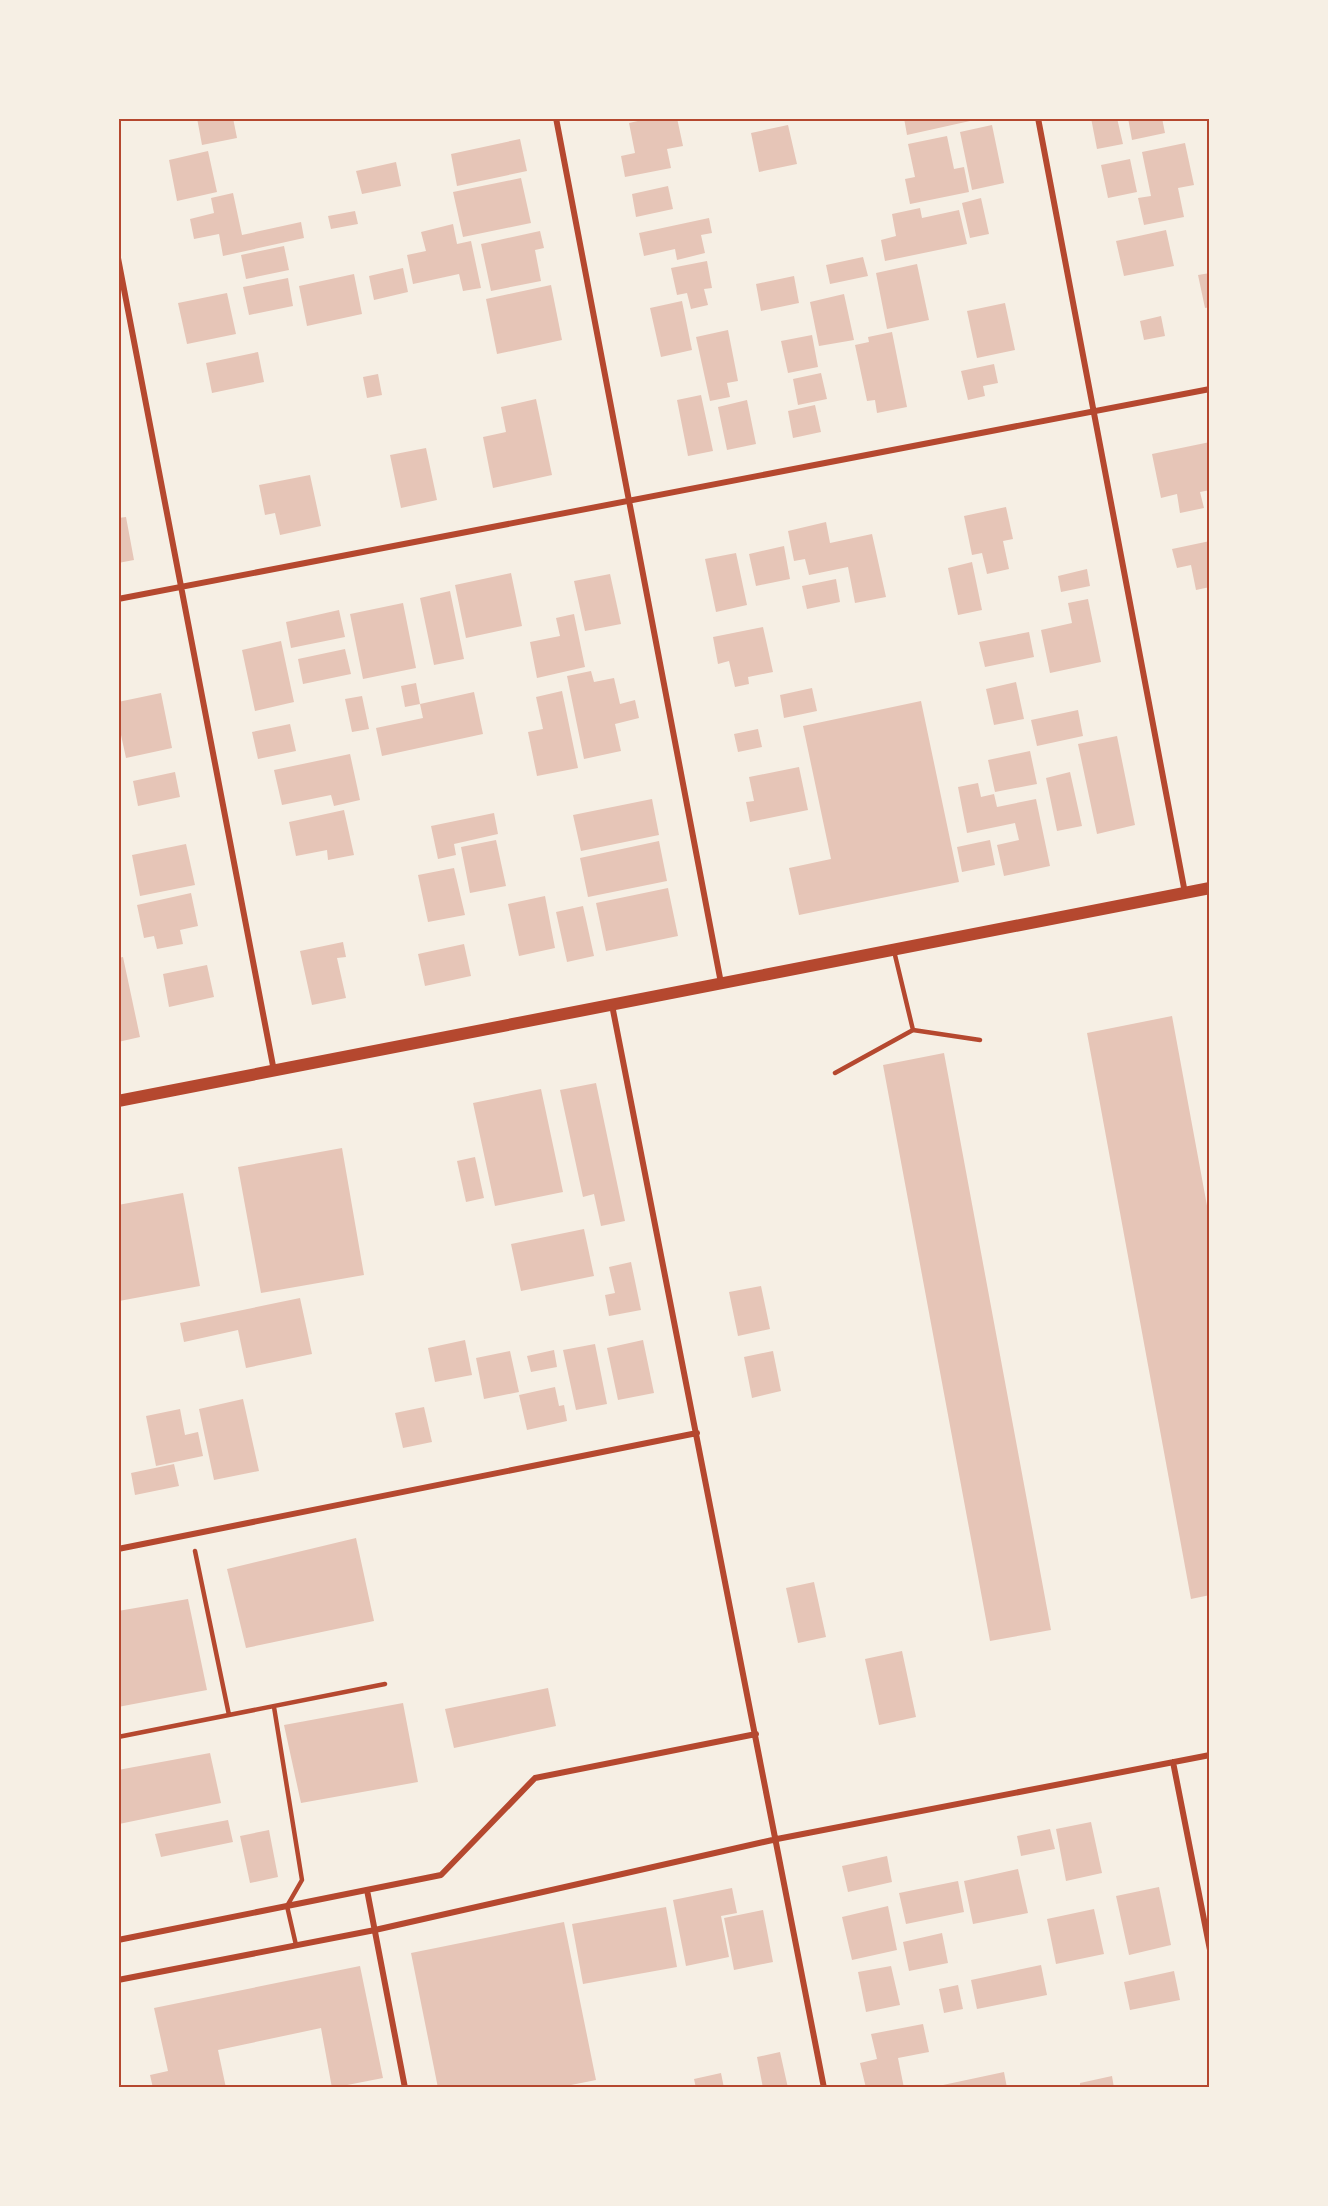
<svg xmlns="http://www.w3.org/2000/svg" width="1328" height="2206" font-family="'DejaVu Sans',sans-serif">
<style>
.building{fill:#e6c5b7}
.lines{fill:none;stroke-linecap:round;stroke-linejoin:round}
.service{stroke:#b5482f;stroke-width:4.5}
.minor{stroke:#b5482f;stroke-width:6}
.secondary{stroke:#b5482f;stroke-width:12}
.neatline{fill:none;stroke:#b5482f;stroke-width:2}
</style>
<rect width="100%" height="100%" fill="#f6efe4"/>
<path class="building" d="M197 118H233L237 138 202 145Z
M651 118H677L683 146 667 149 671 168 625 177 621 156 635 153 629 123Z
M904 118H979V119L907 135Z
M1091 118H1117L1123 144 1097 149Z
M1128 118H1162L1165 133 1132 140Z
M788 125 797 164 759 172 751 133Z
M992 125 1004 183 972 190 960 132Z
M947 136 954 169 964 167 969 192 910 204 905 179 915 177 908 144Z
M520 139 527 171 457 186 451 154Z
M1185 143 1194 185 1178 188 1184 217 1144 225 1138 198 1151 196 1142 152Z
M208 151 217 192 177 201 169 160Z
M1130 159 1137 192 1108 198 1101 165Z
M396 162 401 186 362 194 356 171Z
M521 178 531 223 463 237 453 192Z
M668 186 673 209 636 217 632 194Z
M233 193 242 235 301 222 304 238 223 256 219 234 194 239 190 219 214 213 211 198Z
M981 198 989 234 970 238 962 203Z
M920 208 922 218 959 210 967 244 885 261 881 240 896 236 892 214Z
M355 211 358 224 331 229 328 216Z
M709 218 712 233 701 235 705 253 677 260 675 249 644 256 639 233Z
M453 224 457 244 471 241 481 288 463 291 459 274 413 284 407 255 426 251 421 232Z
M1166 230 1174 266 1124 276 1116 241Z
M540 231 544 248 535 250 541 281 491 291 481 244Z
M284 246 289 270 246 279 241 255Z
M863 257 868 276 830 284 826 265Z
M707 261 712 288 704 289 708 305 691 309 687 293 677 295 671 268Z
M917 264 929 320 887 329 876 273Z
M403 268 408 292 374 300 369 276Z
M1210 273V307L1205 308 1198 275Z
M354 274 362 314 307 326 299 286Z
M794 276 799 303 761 311 756 284Z
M288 278 293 306 249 315 243 287Z
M551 285 562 340 497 354 486 299Z
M227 293 236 334 187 344 178 303Z
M844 294 854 340 819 346 810 302Z
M682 301 692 350 661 357 650 308Z
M1005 303 1015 350 977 358 967 311Z
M1161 316 1165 336 1144 340 1140 321Z
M728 330 738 381 727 383 730 397 710 401 696 337Z
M892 332 907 407 877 413 875 400 867 401 855 345 869 342 868 337Z
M812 335 818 367 788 373 781 341Z
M258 352 264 382 212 393 206 363Z
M994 364 998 383 983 386 985 396 968 400 961 371Z
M821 373 827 399 798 405 793 379Z
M378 374 382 395 367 398 363 377Z
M701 395 713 451 688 456 677 400Z
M536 399 552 475 493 488 483 437 506 432 501 407Z
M747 400 756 444 727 450 718 407Z
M815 405 821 432 793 438 788 411Z
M1210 442V490L1200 492 1204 508 1180 513 1177 494 1161 498 1152 454Z
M426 448 437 500 401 508 390 455Z
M310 475 321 526 280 535 275 513 265 515 259 485Z
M1006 507 1013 539 1003 541 1009 569 987 574 982 553 972 555 964 516Z
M126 517 134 560 118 563V518Z
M826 522 830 543 872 534 886 597 855 603 848 567 809 575 805 559 794 561 788 531Z
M1210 541V587L1196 590 1191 565 1177 568 1172 549Z
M784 546 790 579 756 586 749 554Z
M736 553 747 605 716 612 705 559Z
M972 562 982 610 958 615 948 568Z
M1087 569 1090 586 1061 592 1058 576Z
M511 573 522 626 466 638 455 585Z
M610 574 621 624 585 631 574 581Z
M836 579 840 602 807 609 802 586Z
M450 591 464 659 434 665 420 598Z
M1088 599 1101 662 1050 673 1041 630 1072 623 1068 603Z
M403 603 416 668 363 679 350 614Z
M339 610 345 637 291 648 286 622Z
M574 614 585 667 537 678 530 642 560 636 556 618Z
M763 627 773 672 748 677 749 684 735 687 729 661 718 664 713 637Z
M1029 632 1034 657 985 667 979 642Z
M281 641 294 702 255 711 242 650Z
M345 649 351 674 303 684 298 659Z
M591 671 594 682 614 678 620 704 635 700 639 718 615 724 621 751 584 759 567 676Z
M1016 682 1024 719 994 725 986 689Z
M416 683 420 704 405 707 401 686Z
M812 688 817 711 784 718 780 695Z
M562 691 578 768 537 776 528 732 543 729 536 697Z
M474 692 483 734 382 756 376 728 423 718 420 704Z
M161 693 172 748 126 758 118 721V702Z
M362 696 369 729 352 732 345 699Z
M921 701 959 882 799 915 789 868 831 859 803 726Z
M1078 710 1083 736 1037 746 1031 720Z
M290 724 296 751 258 759 252 732Z
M758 729 762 747 738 752 734 734Z
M1117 736 1135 825 1097 834 1078 744Z
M1030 751 1037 784 995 792 988 760Z
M350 754 360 800 334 806 331 795 282 805 274 770Z
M799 767 808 810 750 822 746 802 754 801 749 777Z
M175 772 180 797 138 806 133 781Z
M1070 772 1082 826 1057 831 1046 778Z
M978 783 981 797 994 794 997 807 1036 799 1050 866 1004 876 997 845 1019 840 1015 823 967 833 958 787Z
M652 799 659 835 581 851 573 815Z
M344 810 354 855 328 860 327 850 296 856 289 822Z
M494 813 498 834 454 844 456 855 438 859 431 826Z
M496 840 506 886 470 893 461 847Z
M990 840 995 865 962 872 957 847Z
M659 841 667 881 588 897 580 858Z
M186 844 195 885 140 896 132 855Z
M454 868 465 915 428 922 418 875Z
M668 888 678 936 606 951 596 903Z
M191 893 198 926 180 930 183 944 157 949 154 936 144 938 137 905Z
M545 896 555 948 519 956 508 904Z
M583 906 594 956 567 962 556 912Z
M343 942 346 957 337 958 346 998 312 1005 300 951Z
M464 944 471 976 425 986 418 954Z
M123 957 140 1037 118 1042V958Z
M207 965 214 997 169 1007 163 974Z
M1172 1016 1210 1222V1595L1191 1599 1087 1033Z
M944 1053 1051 1630 990 1641 883 1065Z
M596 1083 625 1221 601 1226 594 1194 583 1197 560 1090Z
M541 1089 563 1192 495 1206 473 1103Z
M342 1148 364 1275 261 1293 238 1167Z
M475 1157 484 1198 466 1202 457 1161Z
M183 1193 200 1286 119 1301 118 1205Z
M584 1229 594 1276 521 1291 511 1244Z
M631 1262 641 1310 609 1316 605 1295 615 1293 609 1267Z
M761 1286 770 1329 738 1336 729 1292Z
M300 1298 312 1354 246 1368 238 1330 184 1342 180 1323Z
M465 1340 472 1375 435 1382 428 1348Z
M643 1340 654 1393 618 1400 607 1348Z
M595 1344 607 1404 576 1410 563 1350Z
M554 1350 557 1367 531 1372 527 1356Z
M510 1351 519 1392 484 1399 476 1358Z
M773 1351 781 1391 752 1398 744 1357Z
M555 1387 559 1406 564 1405 567 1421 527 1430 519 1395Z
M243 1399 259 1471 214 1480 199 1409Z
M424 1407 432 1442 403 1448 395 1413Z
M180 1409 185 1435 198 1432 203 1456 156 1466 146 1416Z
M174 1464 179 1486 135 1495 131 1473Z
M356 1538 374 1621 246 1648 227 1569Z
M814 1582 826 1637 798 1643 786 1588Z
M188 1599 207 1690 118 1707V1611Z
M902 1651 916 1717 879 1725 865 1659Z
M548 1688 556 1726 454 1748 445 1709Z
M403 1703 418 1782 301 1803 284 1725Z
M210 1753 221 1803 119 1824 118 1770Z
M228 1820 233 1842 161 1857 155 1834Z
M1091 1822 1102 1873 1066 1881 1056 1829Z
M1050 1829 1055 1849 1021 1856 1017 1836Z
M269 1830 278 1877 250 1883 240 1836Z
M887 1856 892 1882 848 1892 842 1866Z
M1018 1869 1028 1913 973 1924 964 1881Z
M958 1881 964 1912 906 1924 899 1893Z
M1159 1887 1171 1945 1129 1955 1116 1896Z
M732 1888 737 1913 721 1916 729 1957 686 1966 673 1900Z
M888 1906 897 1950 852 1960 842 1917Z
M666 1907 677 1967 583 1984 572 1924Z
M1094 1909 1104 1954 1056 1964 1047 1919Z
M763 1910 773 1962 734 1970 724 1918Z
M564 1922 596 2080 556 2088H438L411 1953Z
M942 1933 948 1963 909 1971 903 1942Z
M1041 1965 1047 1995 977 2009 971 1980Z
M360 1966 383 2078 332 2088 321 2028 218 2050 226 2088H153L150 2075 168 2071 154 2008Z
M891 1966 900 2005 866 2012 858 1972Z
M1174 1971 1180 2000 1130 2010 1124 1982Z
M958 1985 963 2009 944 2013 939 1989Z
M923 2024 929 2052 898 2058 904 2088H866L860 2063 877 2059 871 2034Z
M780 2052 788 2088H763L757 2057Z
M1004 2072 1007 2088H944L943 2085Z
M721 2073 724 2088H696L694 2079Z
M1112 2076 1114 2088H1080V2083Z"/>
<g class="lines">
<path class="service" d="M894 951 913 1030
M835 1073 913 1030 980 1040
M195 1551 229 1715
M274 1707 302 1880 287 1906 296 1945
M118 1737 385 1684"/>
<path class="minor" d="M556 118 721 983
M1038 118 1185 893
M118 258 274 1071
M118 599 1210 389
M612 1005 824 2088
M118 1549 697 1433
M1173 1762 1210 1950
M367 1890 405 2088
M118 1940 441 1875 535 1778 756 1734
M118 1980 375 1930 777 1839 1210 1755"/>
<path class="secondary" d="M118 1101 1210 888"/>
</g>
<rect width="1328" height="2206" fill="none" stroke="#f6efe4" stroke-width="240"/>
<rect x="120" y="120" width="1088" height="1966" class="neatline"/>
</svg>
